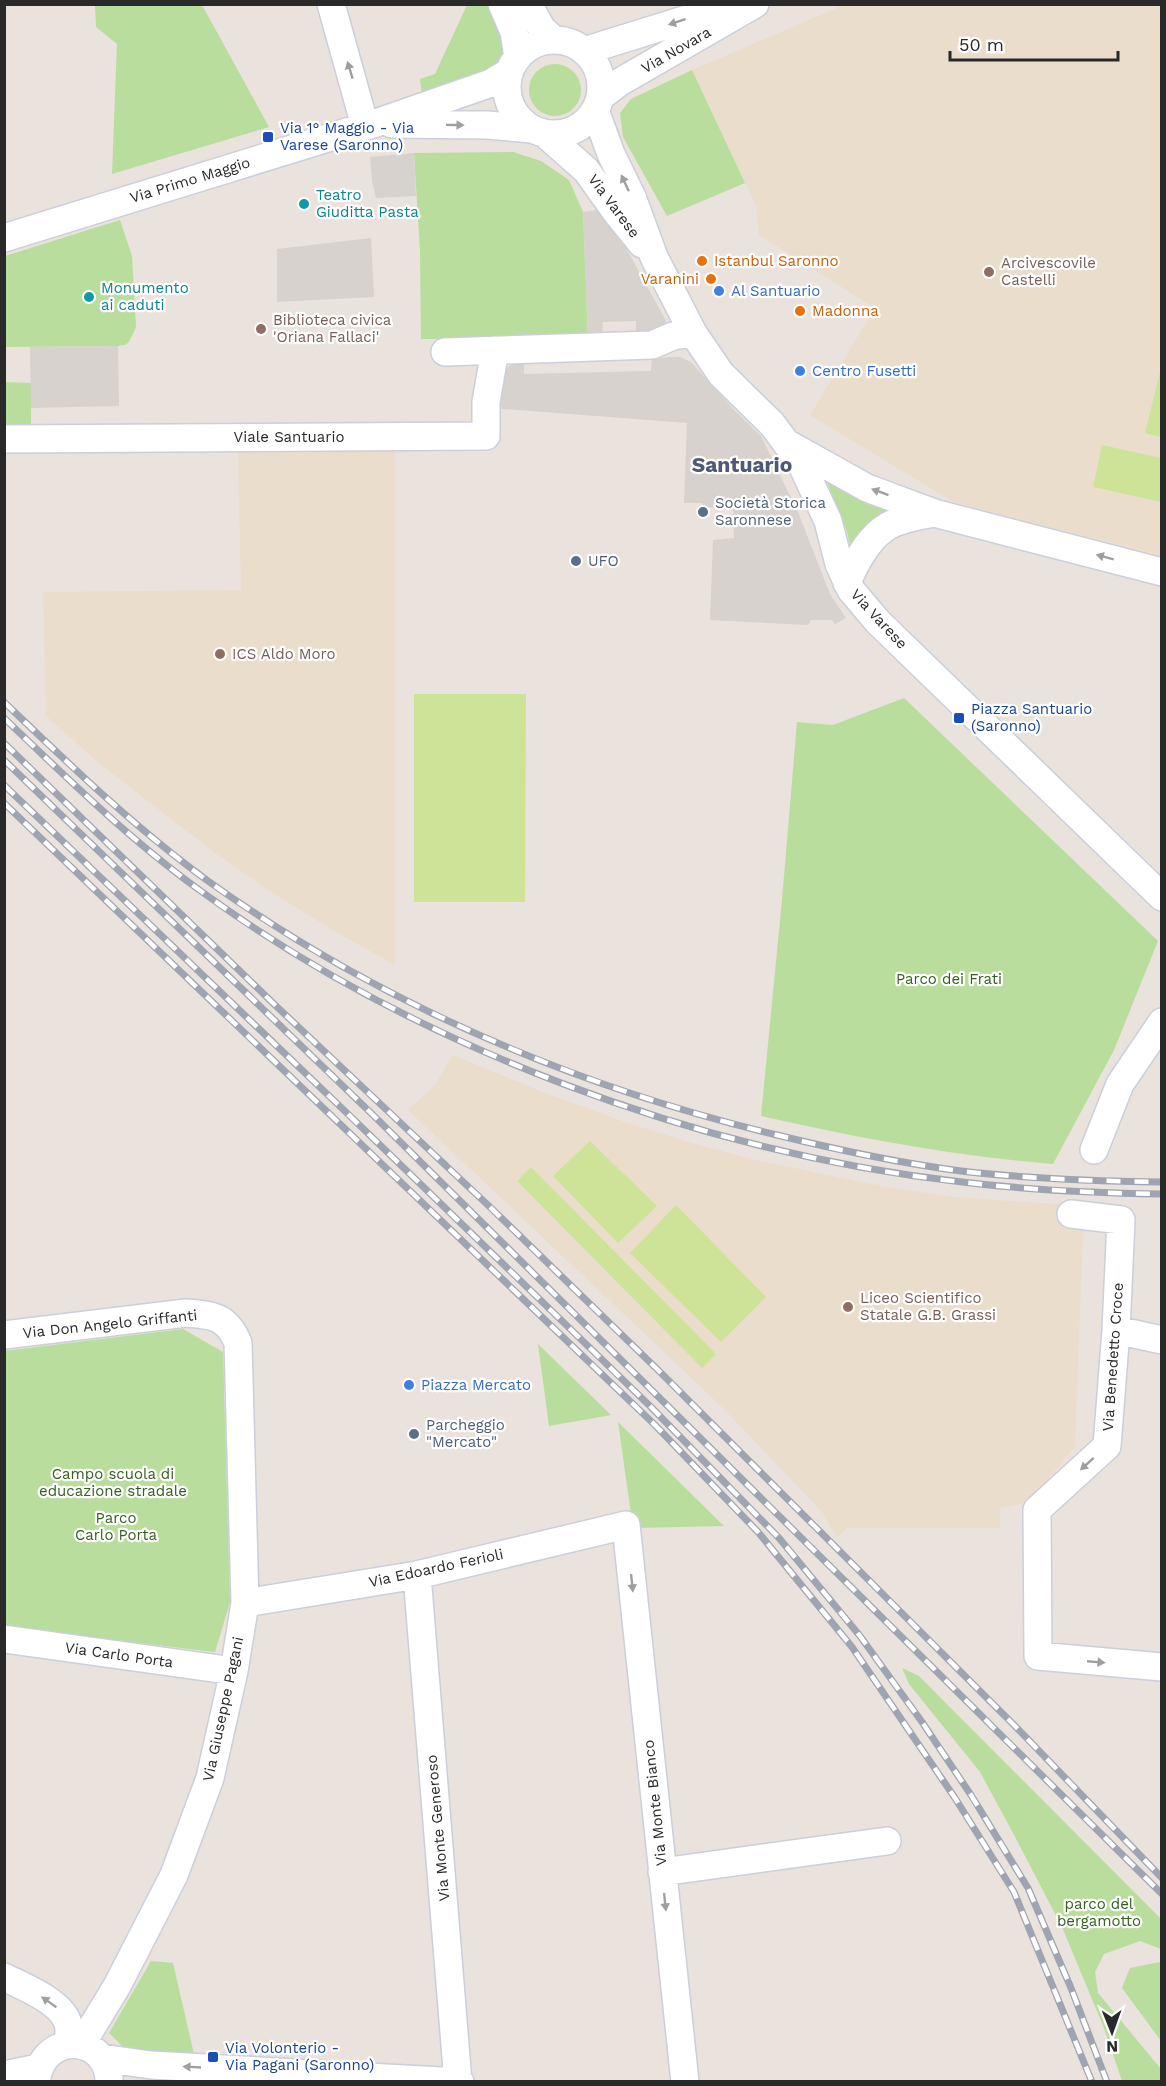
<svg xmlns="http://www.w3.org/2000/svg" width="1166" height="2086" font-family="'Work Sans',sans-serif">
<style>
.education{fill:#ebddcc}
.green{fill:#b9dd9c}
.pitch{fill:#cce398}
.plaza{fill:#d7d2ce}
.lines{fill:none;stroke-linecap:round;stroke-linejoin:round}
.minor-casing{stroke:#cacfda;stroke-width:30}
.minor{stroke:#fff;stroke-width:27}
.rail-casing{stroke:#9fa4b2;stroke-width:7}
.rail{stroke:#fff;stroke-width:4.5;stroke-dasharray:14;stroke-linecap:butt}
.oneway{fill:#9f9f9f}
.transit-dot{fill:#1a4fb4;stroke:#fff;stroke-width:2}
.culture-dot{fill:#0f9aa8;stroke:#fff;stroke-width:2}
.food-dot{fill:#e8710a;stroke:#fff;stroke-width:2}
.education-dot{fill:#8d6e63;stroke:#fff;stroke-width:2}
.shop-dot{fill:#3f7fe0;stroke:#fff;stroke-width:2}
.service-dot{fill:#5c6f8a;stroke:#fff;stroke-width:2}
.labels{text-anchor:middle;stroke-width:4.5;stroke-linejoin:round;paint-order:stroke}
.street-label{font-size:15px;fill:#292929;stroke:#fff}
.transit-label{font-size:15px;fill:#164399;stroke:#fff;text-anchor:start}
.culture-label{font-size:15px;fill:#0d838f;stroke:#fff;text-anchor:start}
.food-label{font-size:15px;fill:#c56008;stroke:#fff;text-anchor:start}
.education-label{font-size:15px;fill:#785e54;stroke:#fff;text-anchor:start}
.shop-label{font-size:15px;fill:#366cbe;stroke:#fff;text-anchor:start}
.service-label{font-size:15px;fill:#4e5e75;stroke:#fff;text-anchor:start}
.park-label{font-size:15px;fill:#34601f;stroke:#fff}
.district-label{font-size:21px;font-weight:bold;fill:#4d5976;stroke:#fff}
</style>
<rect width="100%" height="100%" fill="#eae2dc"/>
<path class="education" d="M839 5H1161V555L1012 518 952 501 810 415 875 308 759 235 756 206 692 70 839 7Z
M238 448H395V965L336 932 276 895 215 853 100 764 46 716 43 592 241 590Z
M453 1055 540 1091 622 1121 688 1142 756 1160 885 1187 955 1197 1084 1206 1075 1446 1029 1502 1000 1508V1528H847L837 1537 822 1512 723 1408 408 1110 435 1085Z"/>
<path class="green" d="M95 5H202L269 127 112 174 117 44 96 27Z
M467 5H490L505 47 502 59 494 71 422 95 420 79 435 74Z
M529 90a26 26 0 1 1 52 0a26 26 0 1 1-52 0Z
M692 70 745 183 667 216 623 137 620 113 631 99Z
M513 152 541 161 569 180 583 212 588 339H421L420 251 414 153Z
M120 220 132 256 136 327 129 342 125 345 118 346 5 347V256Z
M5 382 31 383V428L5 429Z
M823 472 895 511 852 553 847 532Z
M904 698 1158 941 1114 1050 1053 1164C954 1156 858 1138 761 1116L782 900 797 722 833 725Z
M183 1329 223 1352 230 1602 215 1652 5 1627 4 1351Z
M538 1344 611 1415 549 1426Z
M618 1422 724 1526 633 1528Z
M902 1668 919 1676 1161 1919V1949L1140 1941 1104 1954 1095 1972 1098 1993 1161 2069V2081H1122L1104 2028 1062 1927 1013 1833 980 1772 909 1684Z
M151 1961 173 1963 196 2063 132 2056 109 2033Z
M1160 1962 1162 1963 1161 2041 1122 1988 1130 1968Z"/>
<path class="pitch" d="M1161 368V437L1145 433Z
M1102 445 1161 458V502L1093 487Z
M414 694H526L525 902H414Z
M590 1141 657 1206 618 1243 553 1176Z
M531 1167 716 1354 702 1368 517 1181Z
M676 1205 766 1297 721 1342 630 1253Z"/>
<path class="plaza" d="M414 153 416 196 376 198 372 181 370 157Z
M603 206 666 321 659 331 636 335V321L603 322 602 338 588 339 583 212 596 210Z
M371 238 374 297 277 302V249Z
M118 346 119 406 31 408 30 347Z
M670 357H680L691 362 735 411 761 436 798 512 830 594 846 618 835 624 832 620H811L808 625 710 620 713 540 734 538 733 508 704 507 702 503H684L687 423 492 408 507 368 515 361 524 360V374L651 371 652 359Z"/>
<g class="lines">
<g class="minor-casing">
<path id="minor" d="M331 4 365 126
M502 4 514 32 518 57
M528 4 542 29 554 40
M507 87a47 47 0 1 1 94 0a47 47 0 1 1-94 0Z
M584 51 732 5
M600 97 620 82 755 4
M595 110 611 154 632 197 654 257 693 333 721 374 772 424 801 463 828 521 839 564 851 590 878 622 1162 897
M392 124 487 125 532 129
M544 133 586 170 616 212 642 244
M4 238 376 123 491 83 509 72
M445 352 652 345 673 336 693 333
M4 439 486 436V402L495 350
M790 445 867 488 934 513 1162 572
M847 583C855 563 869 537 888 526 902 518 919 516 934 513
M1094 1150 1120 1084 1162 1022
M1071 1214 1121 1220 1116 1330 1107 1446 1037 1510 1038 1656 1162 1667
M1116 1330 1162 1340
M4 1335 186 1313C213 1315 227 1316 238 1343L245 1603 234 1671 210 1778 174 1875 117 1986 81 2045
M417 1575 458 2082
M245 1603 417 1575 626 1525 685 2082
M4 1639 234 1671
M662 1872 887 1841
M4 1977C24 1987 69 2004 69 2030 69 2035 68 2040 67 2044
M101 2058 151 2065 460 2082
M4 2075 38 2068
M36 2082C44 2027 110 2037 109 2082"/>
</g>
<use href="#minor" class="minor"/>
<g class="rail-casing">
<path id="rail" d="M4 702C69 764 135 828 208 881 379 1003 574 1086 777 1135 838 1150 899 1163 961 1171 1028 1179 1095 1181 1162 1182
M4 718C66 777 128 838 198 889 411 1045 699 1153 962 1182 1028 1190 1095 1193 1162 1194
M4 743 275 1005 491 1208 657 1369 1014 1725 1162 1878
M4 760 372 1114 1162 1894
M4 785 350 1116 651 1407 779 1538 860 1636 922 1722 971 1795 1028 1888 1071 1988 1107 2082
M4 803 655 1425 758 1532 852 1647 955 1798 1014 1892 1092 2082"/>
</g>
<use href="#rail" class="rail"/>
</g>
<defs><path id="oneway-solid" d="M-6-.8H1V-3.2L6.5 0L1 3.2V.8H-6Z" transform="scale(1.5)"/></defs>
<g class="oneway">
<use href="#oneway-solid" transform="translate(677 22) rotate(162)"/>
<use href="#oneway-solid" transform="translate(350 70) rotate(-107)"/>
<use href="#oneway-solid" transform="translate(455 125) rotate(1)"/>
<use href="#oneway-solid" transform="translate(625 183) rotate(-115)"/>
<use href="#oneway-solid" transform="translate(880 492) rotate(-160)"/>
<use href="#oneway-solid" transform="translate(1105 557) rotate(-165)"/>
<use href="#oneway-solid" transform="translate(1087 1464) rotate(138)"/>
<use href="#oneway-solid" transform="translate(632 1583) rotate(84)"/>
<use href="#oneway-solid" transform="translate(1096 1662) rotate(5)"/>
<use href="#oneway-solid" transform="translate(665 1902) rotate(84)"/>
<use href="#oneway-solid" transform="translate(49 2002) rotate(-145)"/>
<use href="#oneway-solid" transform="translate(192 2067) rotate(-177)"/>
</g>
<g class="transit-dot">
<rect x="262" y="131" width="12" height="12" rx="3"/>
<rect x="953" y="712" width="12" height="12" rx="3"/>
<rect x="207" y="2051" width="12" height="12" rx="3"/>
</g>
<g class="culture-dot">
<circle cx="304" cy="204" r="6"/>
<circle cx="89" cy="297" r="6"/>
</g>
<g class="food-dot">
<circle cx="702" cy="261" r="6"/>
<circle cx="711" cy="279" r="6"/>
<circle cx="800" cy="311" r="6"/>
</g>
<g class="education-dot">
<circle cx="989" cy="272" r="6"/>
<circle cx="261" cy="329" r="6"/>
<circle cx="220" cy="654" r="6"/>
<circle cx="848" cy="1307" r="6"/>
</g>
<g class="shop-dot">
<circle cx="719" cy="291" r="6"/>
<circle cx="800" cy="371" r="6"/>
<circle cx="409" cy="1385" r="6"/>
</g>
<g class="service-dot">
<circle cx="703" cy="512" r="6"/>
<circle cx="576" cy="561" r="6"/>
<circle cx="414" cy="1434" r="6"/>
</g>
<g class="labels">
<g class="street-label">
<text transform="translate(676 50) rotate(-30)" y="5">Via Novara</text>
<text transform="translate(190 180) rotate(-17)" y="5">Via Primo Maggio</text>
<text transform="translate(614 206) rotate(53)" y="5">Via Varese</text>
<text x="289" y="442">Viale Santuario</text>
<text transform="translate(879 619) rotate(47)" y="5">Via Varese</text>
<text transform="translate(110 1324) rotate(-6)" y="5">Via Don Angelo Griffanti</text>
<text transform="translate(1113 1357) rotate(-86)" y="5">Via Benedetto Croce</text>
<text transform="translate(436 1568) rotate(-12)" y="5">Via Edoardo Ferioli</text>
<text transform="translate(119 1655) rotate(8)" y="5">Via Carlo Porta</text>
<text transform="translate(223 1709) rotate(-78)" y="5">Via Giuseppe Pagani</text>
<text transform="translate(655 1803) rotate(-96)" y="5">Via Monte Bianco</text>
<text transform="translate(438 1828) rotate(-95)" y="5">Via Monte Generoso</text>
</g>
<g class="transit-label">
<text x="280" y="133">Via 1° Maggio - Via<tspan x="280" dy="17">Varese (Saronno)</tspan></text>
<text x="971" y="714">Piazza Santuario<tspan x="971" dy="17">(Saronno)</tspan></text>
<text x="225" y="2053">Via Volonterio -<tspan x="225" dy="17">Via Pagani (Saronno)</tspan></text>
</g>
<g class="culture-label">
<text x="316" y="200">Teatro<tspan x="316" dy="17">Giuditta Pasta</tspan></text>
<text x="101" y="293">Monumento<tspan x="101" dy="17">ai caduti</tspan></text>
</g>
<g class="food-label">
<text x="714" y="266">Istanbul Saronno</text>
<text x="699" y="284" text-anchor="end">Varanini</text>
<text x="812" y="316">Madonna</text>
</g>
<g class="education-label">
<text x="1001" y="268">Arcivescovile<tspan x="1001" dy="17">Castelli</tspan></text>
<text x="273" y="325">Biblioteca civica<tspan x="273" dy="17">'Oriana Fallaci'</tspan></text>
<text x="232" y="659">ICS Aldo Moro</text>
<text x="860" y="1303">Liceo Scientifico<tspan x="860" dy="17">Statale G.B. Grassi</tspan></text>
</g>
<g class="shop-label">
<text x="731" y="296">Al Santuario</text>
<text x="812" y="376">Centro Fusetti</text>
<text x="421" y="1390">Piazza Mercato</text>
</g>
<g class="service-label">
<text x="715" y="508">Società Storica<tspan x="715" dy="17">Saronnese</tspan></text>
<text x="588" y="566">UFO</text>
<text x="426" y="1430">Parcheggio<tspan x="426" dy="17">"Mercato"</tspan></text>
</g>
<g class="park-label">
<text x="949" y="984">Parco dei Frati</text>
<text x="113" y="1479">Campo scuola di<tspan x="113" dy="17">educazione stradale</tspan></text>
<text x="116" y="1523">Parco<tspan x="116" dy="17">Carlo Porta</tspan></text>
<text x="1099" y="1909">parco del<tspan x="1099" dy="17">bergamotto</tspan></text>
</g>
<g class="district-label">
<text x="742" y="472">Santuario</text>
</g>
</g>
<rect width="1166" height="2086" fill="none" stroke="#292929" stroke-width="12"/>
<g transform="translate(1112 2032) rotate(179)" stroke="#ffffff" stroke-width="4.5" paint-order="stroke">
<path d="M0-4.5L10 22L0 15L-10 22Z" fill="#292929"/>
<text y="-9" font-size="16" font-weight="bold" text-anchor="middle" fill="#292929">N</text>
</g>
<path d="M950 51v9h168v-9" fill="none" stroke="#292929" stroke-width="3"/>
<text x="959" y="51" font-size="18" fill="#292929" stroke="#ffffff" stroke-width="4.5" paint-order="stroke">50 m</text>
</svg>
